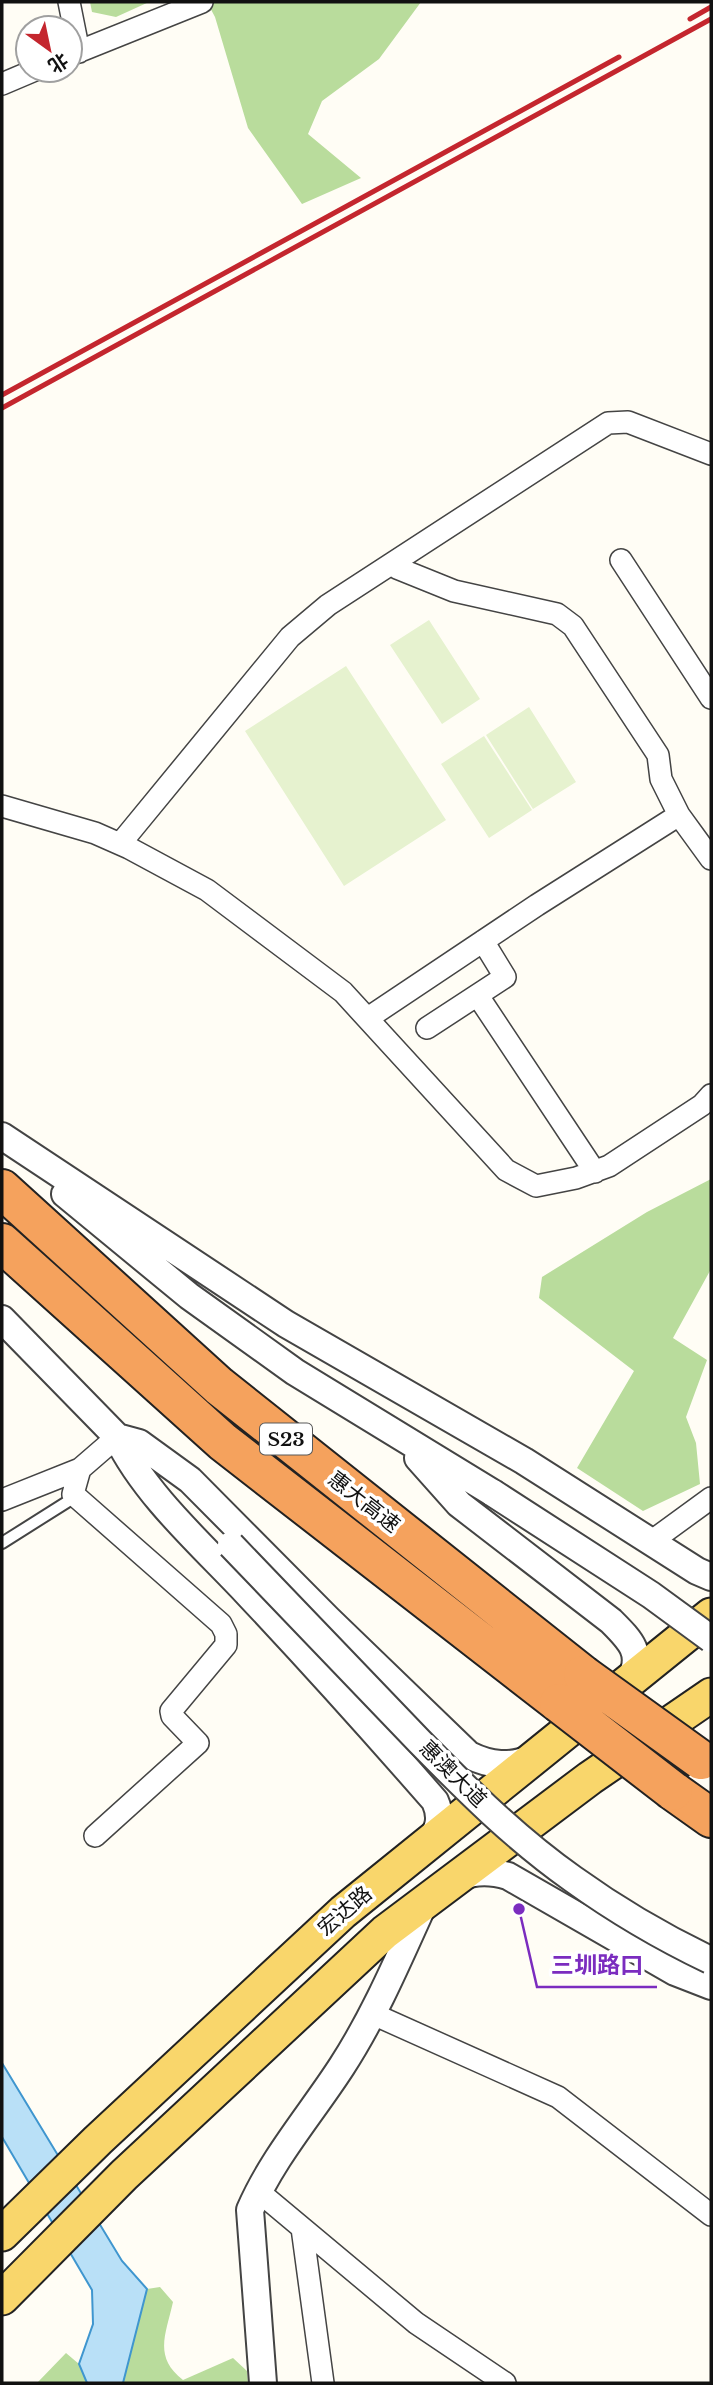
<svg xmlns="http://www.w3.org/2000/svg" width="713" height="2385" font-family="'Libre Baskerville','Noto Sans SC',serif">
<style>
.forest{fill:#b9dc9c}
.pitch{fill:#e6f2cf}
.water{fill:#b9e0f7;stroke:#3f96cf;stroke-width:2}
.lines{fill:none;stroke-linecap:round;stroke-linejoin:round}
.service-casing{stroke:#444;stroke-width:14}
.minor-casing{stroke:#444;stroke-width:24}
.tertiary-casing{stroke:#444;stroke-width:30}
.primary-casing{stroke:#222;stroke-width:37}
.motorway-casing{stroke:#222;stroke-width:42}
.service{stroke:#fff;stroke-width:10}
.minor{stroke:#fff;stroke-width:21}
.tertiary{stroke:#fff;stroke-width:26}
.primary{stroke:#f9d66b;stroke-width:33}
.motorway{stroke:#f5a25d;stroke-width:38}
.rail{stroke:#c4262e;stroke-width:5}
.tertiary-bridge-casing{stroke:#444;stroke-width:30;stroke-linecap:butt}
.motorway-bridge-casing{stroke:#222;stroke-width:42;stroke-linecap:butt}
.tertiary-bridge{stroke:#fff;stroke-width:26}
.motorway-bridge{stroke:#f5a25d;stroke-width:38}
.labels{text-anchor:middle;stroke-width:7;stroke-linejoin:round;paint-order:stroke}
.shield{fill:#fff;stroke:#585858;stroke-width:2}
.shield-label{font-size:19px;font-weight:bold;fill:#111}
.street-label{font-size:21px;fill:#111;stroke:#fff}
.leader{fill:none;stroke:#7b2cbf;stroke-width:2.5}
.callout-dot{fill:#7b2cbf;stroke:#fff;stroke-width:2.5}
.callout-label{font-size:23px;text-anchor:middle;font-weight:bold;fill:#7b2cbf;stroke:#fff;stroke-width:7;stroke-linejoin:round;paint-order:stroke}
</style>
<rect width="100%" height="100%" fill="#fffdf5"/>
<path class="forest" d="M90 2H149L116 17 92 12Z
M207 2H421L379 59 322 101 308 134 361 178 302 204 248 128 215 17Z
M711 1179V1269L673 1338 707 1360 686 1417 696 1443 700 1484 643 1511 577 1468 634 1371 539 1298 542 1277 647 1212Z
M160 2287 173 2302C166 2334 153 2357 183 2380L233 2358 247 2371 248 2383H123L147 2289Z
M66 2353 79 2364 87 2383H37Z"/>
<path class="pitch" d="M429 620 480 699 442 724 390 645Z
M346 666 446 820 344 886 245 731Z
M529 707 576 782 533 809 486 735Z
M484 736 532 810 489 838 441 764Z"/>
<path class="water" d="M2 2063 122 2261 147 2289 123 2383H87L79 2364 93 2324 92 2290 2 2137Z"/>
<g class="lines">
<g class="service-casing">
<path id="service" d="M2 1543 67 1502 73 1494"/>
</g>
<g class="minor-casing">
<path id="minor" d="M69 2 79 52
M70 55 202 2
M2 84 35 70
M621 560 711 698
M394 564 397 568 454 591 557 614 573 626 658 755 661 779 679 815
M2 806 95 833 129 848 207 890 343 992 506 1170 536 1186 576 1178 609 1166 702 1105 711 1095
M120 844 290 637 328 605 608 423 628 422 711 454
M478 996 595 1172
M368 1018 537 905 679 815 711 859
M427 1028 505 977 483 941
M80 1469 73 1494 221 1624 226 1634V1645L171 1711 172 1716 198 1743 95 1836
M2 1500 80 1469 117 1437
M652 1541 711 1498
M373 2014 558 2097 711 2215
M258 2191 416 2323 505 2383
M302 2228 323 2383"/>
</g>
<g class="tertiary-casing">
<path id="tertiary" d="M2 1136 286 1324 524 1461 697 1571 711 1577
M65 1194 189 1296 295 1372 493 1493
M2 1319 130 1450
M117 1437 139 1443 190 1480 328 1619 469 1755C491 1766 510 1767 533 1758
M117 1437C145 1495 202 1545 246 1592 310 1660 373 1730 435 1801 442 1817 440 1830 428 1842
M418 1458 459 1504 611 1621C629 1639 645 1654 630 1679
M459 1878C475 1870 491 1871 508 1876L675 1972 711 1986
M263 2383 250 2210C273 2157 311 2114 342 2066 375 2015 399 1958 424 1903"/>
</g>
<g class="primary-casing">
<path id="primary" d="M2 2234 98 2140 343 1912 711 1615
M2 2298 124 2175 385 1932 590 1778 711 1695"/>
</g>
<g class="motorway-casing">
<path id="motorway" d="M2 1189 219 1386 583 1675
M2 1243 223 1442 559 1703
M673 1791 711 1818"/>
</g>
<use href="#service" class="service"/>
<use href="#minor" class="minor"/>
<use href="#tertiary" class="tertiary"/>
<use href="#primary" class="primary"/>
<use href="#motorway" class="motorway"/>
<path class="rail" d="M690 19 711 7
M2 395 619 57
M2 408 711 19"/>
<g class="tertiary-bridge-casing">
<path id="tertiary-bridge" d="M493 1493 651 1595 711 1639
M231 1545C294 1610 356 1676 419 1741 467 1790 516 1839 573 1879 616 1910 662 1937 710 1960"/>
</g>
<g class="motorway-bridge-casing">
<path id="motorway-bridge" d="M583 1675 701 1760
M559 1703 673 1791"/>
</g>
<use href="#tertiary-bridge" class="tertiary-bridge"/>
<use href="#motorway-bridge" class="motorway-bridge"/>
</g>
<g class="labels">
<rect class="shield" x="260" y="1423.5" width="52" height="31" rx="5"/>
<g class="shield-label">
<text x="286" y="1446">S23</text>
</g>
<g class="street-label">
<text transform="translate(364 1502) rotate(38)" y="7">惠大高速</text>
<text transform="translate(453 1774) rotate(45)" y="7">惠澳大道</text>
<text transform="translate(345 1911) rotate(-41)" y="7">宏达路</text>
</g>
</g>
<path class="leader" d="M519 1909L537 1987H657"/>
<circle class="callout-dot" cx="519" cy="1909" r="7"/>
<g class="callout-label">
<text x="597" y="1973">三圳路口</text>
</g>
<rect width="713" height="2385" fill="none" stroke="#111111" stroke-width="7"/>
<g transform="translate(49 49) rotate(147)"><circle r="33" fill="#ffffff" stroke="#a0a0a0" stroke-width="2"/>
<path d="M0-5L12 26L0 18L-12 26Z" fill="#c4262e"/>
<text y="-10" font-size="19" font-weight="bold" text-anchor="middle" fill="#111111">北</text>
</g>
</svg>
